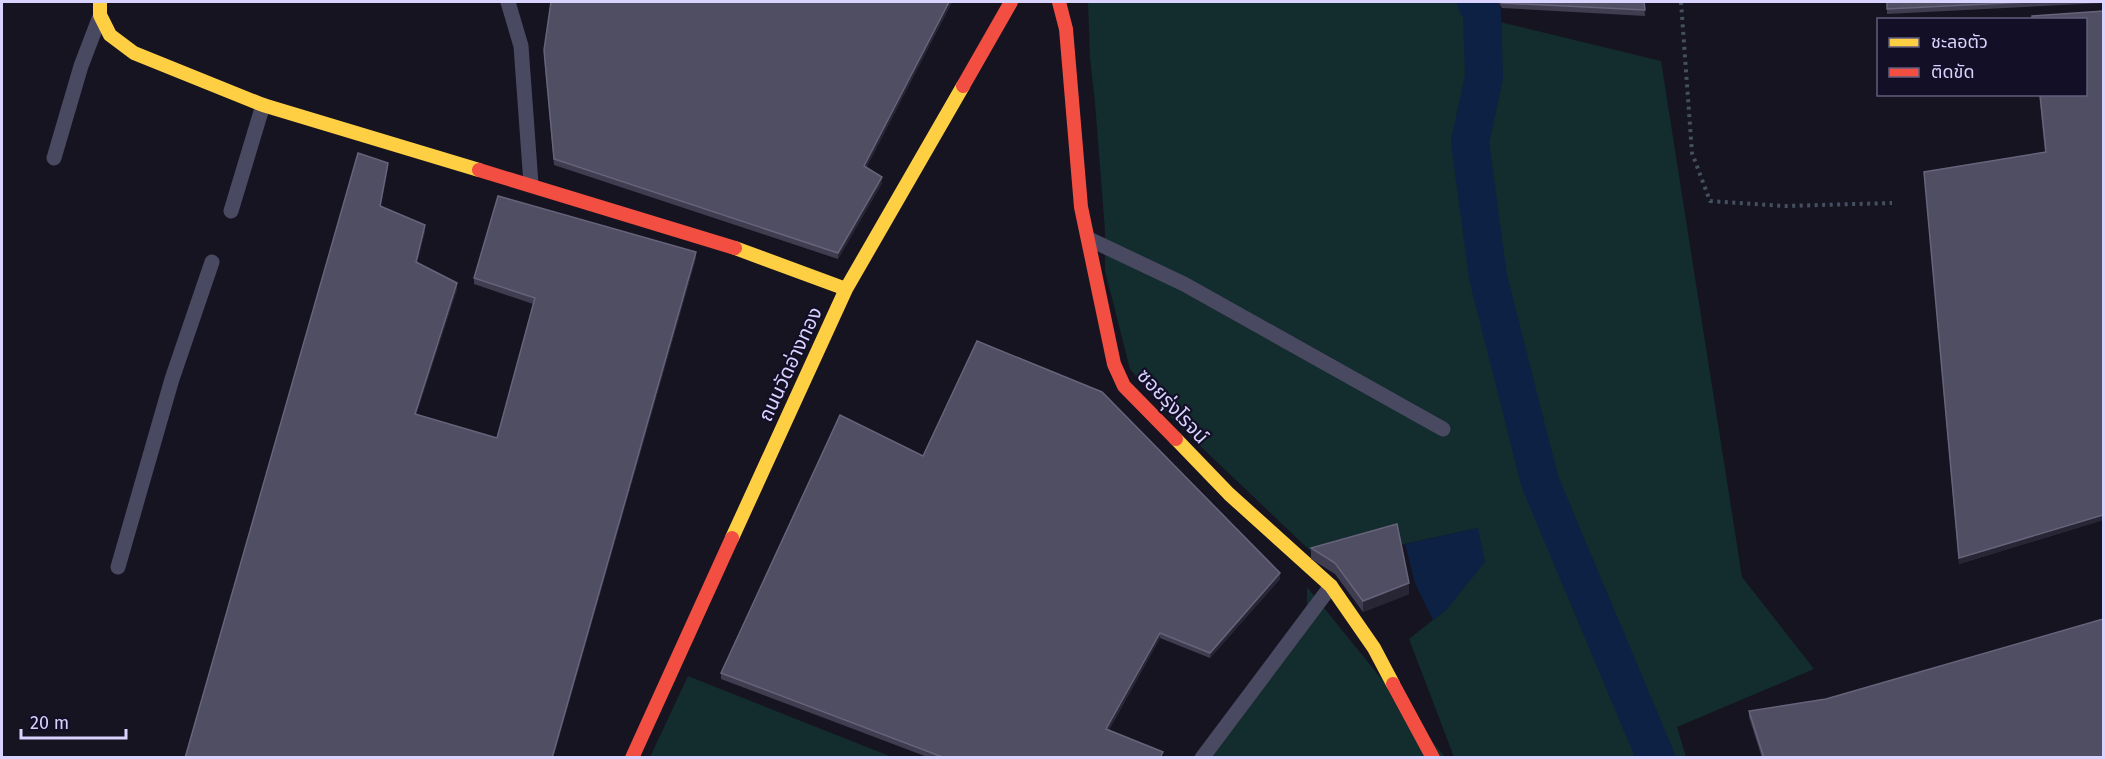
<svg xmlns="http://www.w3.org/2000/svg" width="2105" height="759" font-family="'Fira Sans','Noto Sans Thai',sans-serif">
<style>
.green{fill:#132c2d}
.water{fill:#0d2144}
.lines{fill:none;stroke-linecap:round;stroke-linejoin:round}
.canal{stroke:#0d2144;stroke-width:38}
.path{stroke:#44505f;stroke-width:4;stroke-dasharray:3 4.5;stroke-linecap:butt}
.lane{stroke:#4a4962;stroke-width:15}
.slow{stroke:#ffcf43;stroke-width:14}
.jam{stroke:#f24e42;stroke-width:14}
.wall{fill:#403d50}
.shaded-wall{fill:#282635}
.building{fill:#504e63;stroke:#66637b;stroke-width:1.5}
.labels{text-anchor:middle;stroke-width:4.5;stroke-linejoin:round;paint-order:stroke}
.street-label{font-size:20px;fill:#d9d4ff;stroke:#130f26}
</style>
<rect width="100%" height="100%" fill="#161421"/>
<path class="green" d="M1088 2H1487L1500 22 1661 61 1742 577 1814 669 1677 727 1686 757H1454L1409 639 1447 609 1478 528 1322 562 1176 423 1130 369 1105 271V231L1095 103 1090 58Z
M1307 587 1445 757 1196 758 1307 605Z
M688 676 892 757H650Z"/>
<path class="water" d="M1478 528 1485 562 1447 609 1433 620 1415 583 1405 544Z"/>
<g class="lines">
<path class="canal" d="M1476 2 1482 12 1484 77 1470 142 1488 277 1540 482 1656 758"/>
<path class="path" d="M1681 2 1692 153 1710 201 1785 206 1892 203"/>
<path class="lane" d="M508 2 521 46 531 184
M54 158 81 66 99 19
M231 211 263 105
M1089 239 1184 284 1443 429
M118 567 172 379 212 262
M1202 758 1331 586"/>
<path class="slow" d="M100 2V15L110 35 134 53 263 105 479 170
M735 248 846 289
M1176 439 1229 494 1331 586 1374 648 1393 684
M732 538 846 289 963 86"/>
<path class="jam" d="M1059 2 1066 29 1081 207 1114 364 1124 386 1176 439
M963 86 1011 2
M479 170 735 248
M1393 684 1433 758
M632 758 732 538"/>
</g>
<path class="wall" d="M551 2H952L866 168 882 183 838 259 554 165 544 56V50Z
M1498 2H1644L1645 16 1502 8Z
M1887 2H2103V3L1887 14Z
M2103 11V520L1959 564 1924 172 2045 152 2039 94H2085V20H2032V16Z
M388 168 380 206 425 231 417 263 457 289 416 414 497 438 533 304 474 284V278L696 258 553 758H185Z
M923 456 1280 579 1210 658 1160 638 1109 730 1163 758H930L721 679V673Z
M1311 548 1409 594 1363 612 1335 574 1311 559Z
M1826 699 2103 758H1762L1749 717V711Z"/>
<path class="shaded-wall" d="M949 2H952L864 172V166Z
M388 163V168L380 212V206Z
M882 177V183L838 259V253Z
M425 225V231L416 267V262Z
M696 252V258L553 758H552Z
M457 283V289L415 419V414Z
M2103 515V520L1959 564V558Z
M1280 573V579L1210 658V653Z
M1409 583V594L1363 612V601Z
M1160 633V638L1106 735V729Z"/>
<path class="building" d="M551 2H949L864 166 882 177 838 253 554 159 544 50Z
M1501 2H1644L1645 10 1502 3Z
M1887 2H2028L1887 9Z
M2103 11V515L1959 558 1924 172 2046 152 2040 94H2085V20H2032V16Z
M358 153 388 163 380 206 425 225 416 262 457 283 415 414 497 438 535 298 474 278 498 196 696 252 552 758H185Z
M977 341 1102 392 1280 573 1210 653 1160 633 1106 729 1163 752 1160 758H945L721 673 840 415 923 456Z
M1397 524 1409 583 1363 601 1335 563 1311 548Z
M2103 619V758H1764L1749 711 1826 699Z"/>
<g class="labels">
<g class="street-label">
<text transform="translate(790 364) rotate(-65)" y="7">ถนนวัดอ่างทอง</text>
<text transform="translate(1173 406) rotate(47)" y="7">ซอยรุ่งโรจน์</text>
</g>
</g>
<rect width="2105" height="759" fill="none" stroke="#d9d4ff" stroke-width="6"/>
<rect x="1877" y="18" width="210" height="78" fill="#130f26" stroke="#625e7d" stroke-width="1.5"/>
<rect x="1889" y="38" width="30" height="9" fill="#ffcf43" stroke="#625e7d" stroke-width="1.5"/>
<text x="1931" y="48" font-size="18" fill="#d9d4ff">ชะลอตัว</text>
<rect x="1889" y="68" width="30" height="9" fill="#f24e42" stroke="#625e7d" stroke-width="1.5"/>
<text x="1931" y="78" font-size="18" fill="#d9d4ff">ติดขัด</text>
<path d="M21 729v9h105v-9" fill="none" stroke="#d9d4ff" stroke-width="3"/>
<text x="30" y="729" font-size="18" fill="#d9d4ff" stroke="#130f26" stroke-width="4.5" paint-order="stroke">20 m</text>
</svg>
